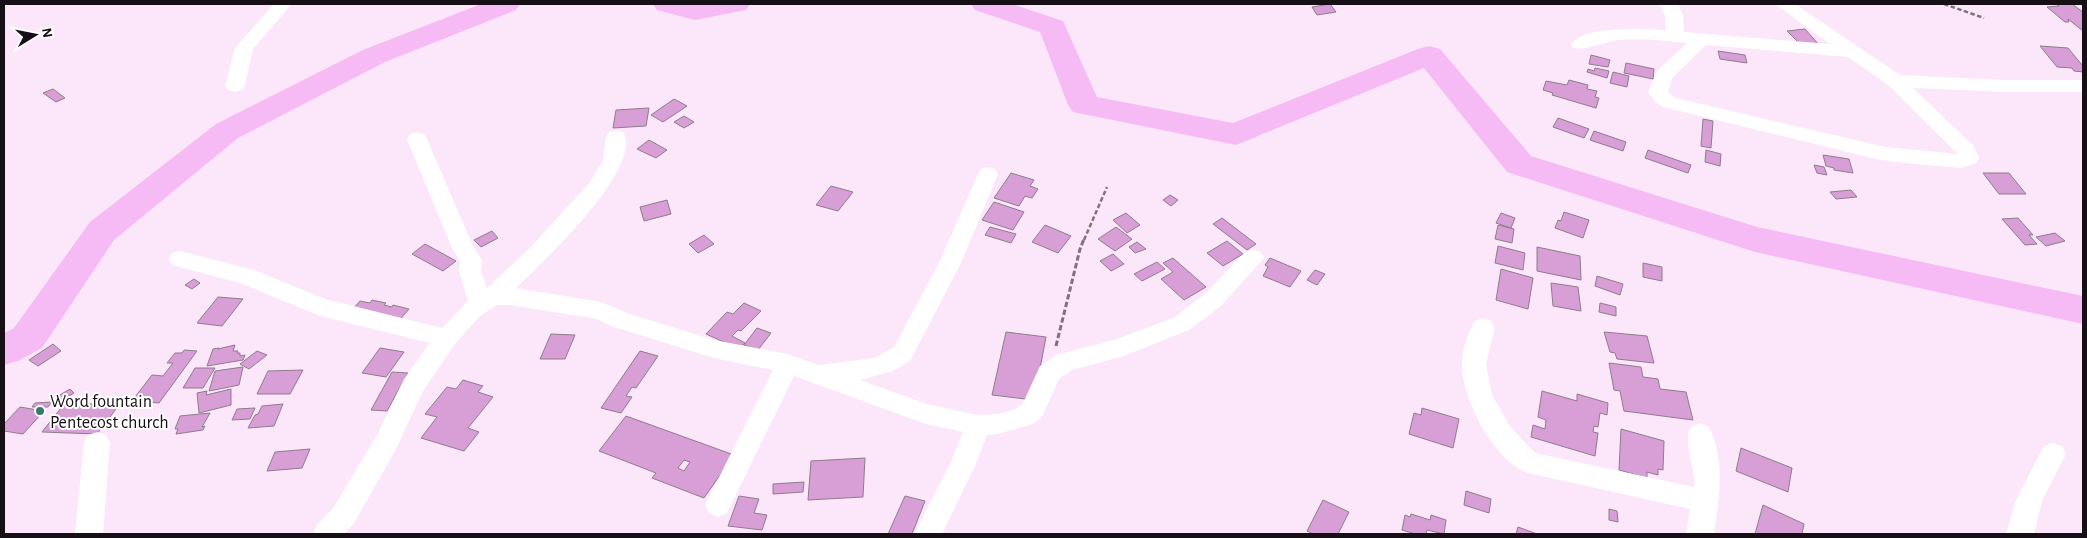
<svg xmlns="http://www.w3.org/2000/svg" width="2087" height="538" font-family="'Alegreya Sans',sans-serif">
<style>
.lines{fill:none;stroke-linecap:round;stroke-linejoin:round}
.river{fill:#f6bbf4;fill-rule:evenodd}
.building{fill:#d89fd6;stroke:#8e7b8d;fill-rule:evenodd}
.path-far1{stroke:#7f727d;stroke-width:2.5;stroke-dasharray:4.5 2.5;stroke-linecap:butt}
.path{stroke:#7f727d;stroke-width:3;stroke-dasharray:5.5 2.5;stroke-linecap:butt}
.street{fill:#fff;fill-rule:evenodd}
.poi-dot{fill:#37796b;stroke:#fff;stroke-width:2}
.labels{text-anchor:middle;stroke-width:4;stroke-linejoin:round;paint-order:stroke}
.poi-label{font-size:18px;fill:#160f15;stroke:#fff;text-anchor:start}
</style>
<rect width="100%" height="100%" fill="#fce7fa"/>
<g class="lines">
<path class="river" d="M481 4H520L516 10 385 62 238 138 114 240 42 348 18 361 4 365V333L14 328 90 222 216 124 363 50Z
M653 4H750L746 10 695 20 657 10Z
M971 4H1012L1063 21 1097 97 1233 123 1418 49 1429 46 1440 49 1531 156 1757 227 2083 296V324L1755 252 1507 172 1424 68 1236 145 1073 112 1068 105 1040 32 975 10Z"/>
</g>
<path class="building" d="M1330 4 1336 12 1317 15 1312 7Z
M2056 4H2072L2083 12V31L2068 19 2069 22H2065L2047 7 2059 6Z
M1805 29 1820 46 1803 47 1787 31Z
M2040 46 2068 48 2083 66V72L2074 71 2072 68 2057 67Z
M1718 51 1745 55 1747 63 1720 59Z
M1591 55 1610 60 1608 67 1589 64Z
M1626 63 1654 69 1653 79 1624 73Z
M1595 68 1609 71 1607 78 1587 72 1588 69 1594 71Z
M1613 72 1629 76 1627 87 1610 83Z
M1569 80 1588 85 1587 89 1597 91 1595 97 1599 98 1596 108 1552 95 1553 93 1543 90 1546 81 1567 85Z
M53 89 65 98 56 102 43 93Z
M674 99 687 106 663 122 651 115Z
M649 108 646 126 613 128 616 110Z
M684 116 694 122 684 128 674 122Z
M1558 118 1589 129 1584 138 1553 127Z
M1703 119 1713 121 1711 148 1701 146Z
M1594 131 1626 142 1623 151 1590 140Z
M649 140 667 150 656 158 637 149Z
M1648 150 1691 165 1688 173 1645 158Z
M1706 150 1721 154 1720 166 1705 162Z
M1823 155 1849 159 1853 173 1834 170V168L1826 166Z
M1814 165 1824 167 1827 175 1817 173Z
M1011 173 1034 180 1030 186 1038 189 1032 198 1025 196 1019 206 994 198Z
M1983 173H2009L2026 194H1999Z
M831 186 853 192 838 211 816 205Z
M1851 190 1857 197 1836 199 1830 192Z
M1170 195 1178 200 1171 206 1163 200Z
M667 200 671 214 644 221 640 207Z
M994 202 1024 212 1013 230 982 220Z
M1564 212 1589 220 1583 238 1555 228 1558 220 1561 221Z
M1126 213 1140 225 1127 233 1113 220Z
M1501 213 1515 218 1511 228 1496 223Z
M1222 218 1256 244 1247 250 1213 224Z
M2018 218 2033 235H2029L2037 244 2025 245 2002 219Z
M1045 225 1071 236 1058 253 1032 242Z
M1498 225 1514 229 1512 243 1495 239Z
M990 227 1016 234 1011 243 985 235Z
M1116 227 1132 239 1115 251 1098 239Z
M492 231 498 238 481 247 474 240Z
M2055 233 2065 241 2046 246 2036 237Z
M704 235 714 244 698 253 689 244Z
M1227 241 1243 254 1223 266 1207 253Z
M1137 242 1146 249 1135 253 1129 247Z
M425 244 456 261 443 271 412 254Z
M1498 246 1525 253 1523 270 1495 263Z
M1537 247 1580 256 1581 280 1537 271Z
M1113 254 1124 264 1111 271 1100 261Z
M1173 258 1206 287 1184 300 1161 279 1173 272 1163 263Z
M1270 258 1301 271 1290 287 1263 276 1268 267 1265 265Z
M1157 262 1165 269 1142 281 1134 274Z
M1643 263 1662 267V281L1643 277Z
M1501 269 1533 278 1528 309 1496 300Z
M1315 270 1325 274 1317 285 1307 280Z
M1597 276 1623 284 1620 295 1595 286Z
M194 279 200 283 192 289 185 285Z
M1551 283 1578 287 1581 311 1553 306Z
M218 297 243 299 222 326 197 323Z
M372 300 386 303 384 305 392 307 393 305 409 309 397 323 351 311 360 301 370 303Z
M744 303 761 311 741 331 738 330 732 336 745 343 739 349 706 334 727 312 733 314Z
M1600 303 1616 307V316L1599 312Z
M757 328 771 333 758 350 744 345Z
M1006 332 1046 337 1034 400 992 395Z
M1604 332 1647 336 1654 363 1617 359 1615 353 1610 352Z
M551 334 575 335 565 359H540Z
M53 344 61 351 38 366 29 360Z
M235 345 233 351H238L237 353H240V356L245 355 243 360 207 366 213 349 219 348 218 349Z
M380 348 404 352 386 377 362 373Z
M184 350 197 351 159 403 132 401 152 375 163 376 173 363H167L175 353H182Z
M257 351 267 355 249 369 240 364Z
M640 351 658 356 636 388 632 387 626 396 632 397 621 413 601 408Z
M1609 363 1641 367 1643 377 1658 379 1660 389 1686 392 1693 420 1624 411 1620 391 1614 390Z
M243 367 239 385 209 391 215 371Z
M195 368H215L203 388H183Z
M303 370 290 394H257L268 371Z
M392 372 408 373 387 411 371 410Z
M463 380 483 386 478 392 493 397 468 428 479 432 464 451 421 438 437 417 425 414 447 387 456 389Z
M70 389 74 393 63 400 58 396Z
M231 389V405L199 413 197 393 207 391 206 395Z
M1542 391 1577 401V394L1608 403 1607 415 1600 413 1598 427 1594 426 1593 432 1598 433 1595 456 1531 437 1533 425 1545 429 1546 420 1538 417Z
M52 402 48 407H32L35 403Z
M65 403 119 405 97 434 42 432Z
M283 404 274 426 248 428 255 415 258 414 262 406Z
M20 407 44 411 23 434 4 431V424Z
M255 408 250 419 232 420 237 409Z
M1422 408 1459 419 1453 448 1409 434 1414 413 1421 415Z
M210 413 202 427 205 426 203 430 176 434 178 429H175L180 416Z
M626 416 734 455 704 498 652 478 656 473 599 451ZM684 460 690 462 684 471 678 468Z
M1621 429 1664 441 1663 470 1658 469V475L1647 472V478L1619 470Z
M1741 448 1792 468 1788 492 1736 471Z
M310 449 302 468 267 471 275 452Z
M865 458 863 497 808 500 811 461Z
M804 482 803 492 773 494V484Z
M1466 491 1491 499 1489 513 1464 505Z
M739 496 759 499 754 513 767 515 762 530 728 526Z
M905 496 925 501 912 534H888Z
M1323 500 1349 512 1338 534H1313L1307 531Z
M1763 505 1804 524 1802 534H1755Z
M1609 509 1617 511 1618 522 1609 520Z
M1411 514 1430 520 1431 515 1446 520 1444 534 1427 530 1426 534H1415L1402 530 1405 515 1410 517Z
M1518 527 1537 534H1516Z"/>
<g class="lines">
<path class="path-far1" d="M1944 4 1984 18
M1084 240 1107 187"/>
<path class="path" d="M1056 346 1080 249 1084 239"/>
<path class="street" d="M274 4H292L253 49 245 86 242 90 235 92 228 90 225 86 235 48Z
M1660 4H1678L1683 16 1684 32 1830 44 1775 4H1795L1900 75 2005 80H2083V92H2005L1913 88 1974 146 1979 158 1976 163 1961 168 1885 161 1663 107 1655 102 1648 92 1657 71 1687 43C1665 41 1642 38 1620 40 1605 41 1588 51 1573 48L1571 44C1584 25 1645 29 1666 30L1665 16ZM1706 45 1848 57 1888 85 1958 154 1885 147 1676 98 1668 92 1673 77Z
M616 130 623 132C645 167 540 265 516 288L601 302 630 314 714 340 788 354 818 365 875 358 894 347 939 263 978 174 981 169 988 167 995 169 998 174 961 263 910 361 893 371 860 380 927 404 978 415 998 414 1016 409 1023 403 1040 366 1056 355 1114 340 1173 318 1205 294 1245 252 1253 250 1261 252 1264 258 1221 306 1189 330 1124 356 1072 370 1059 379 1042 417 1033 424 998 434 987 435 975 466 942 534H914L950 464 963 432 926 424 794 376 727 513 718 517 709 513 705 505 773 370 714 358 614 327 597 319 510 305H497L480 316 455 344 423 391 396 449 354 523 344 534H313L317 525 334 507 377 435 404 379 430 343 320 316 240 283 172 265 169 259 172 253 180 251 254 270 325 299 442 328 468 301 459 271 460 261 452 248 407 139 410 134 417 132 424 134 427 139 473 246 482 260 481 271 487 288 530 248 590 182 603 161 606 137 609 132Z
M1483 318 1491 321 1495 327 1486 364 1492 395 1509 425 1535 453 1694 487C1696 467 1682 444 1691 427L1700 423 1709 427C1726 460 1719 499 1714 534H1686L1690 509 1528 473C1495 461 1464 403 1462 369 1461 353 1467 334 1475 321Z
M97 432 106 435 110 443 103 534H75L84 443 88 435Z
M2053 443 2062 446 2066 454 2042 501 2034 534H2006L2016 500 2044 446Z"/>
</g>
<circle class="poi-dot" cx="40" cy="411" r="5"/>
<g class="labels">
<g class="poi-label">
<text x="50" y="407">Word fountain<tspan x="50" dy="21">Pentecost church</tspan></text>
</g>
</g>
<rect width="2087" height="538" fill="none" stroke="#160f15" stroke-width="10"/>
<g transform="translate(35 35) rotate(80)" stroke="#ffffff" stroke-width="4" paint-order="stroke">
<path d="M0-4L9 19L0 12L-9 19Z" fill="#160f15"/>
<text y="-8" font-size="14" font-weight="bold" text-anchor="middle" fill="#160f15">N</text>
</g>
</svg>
